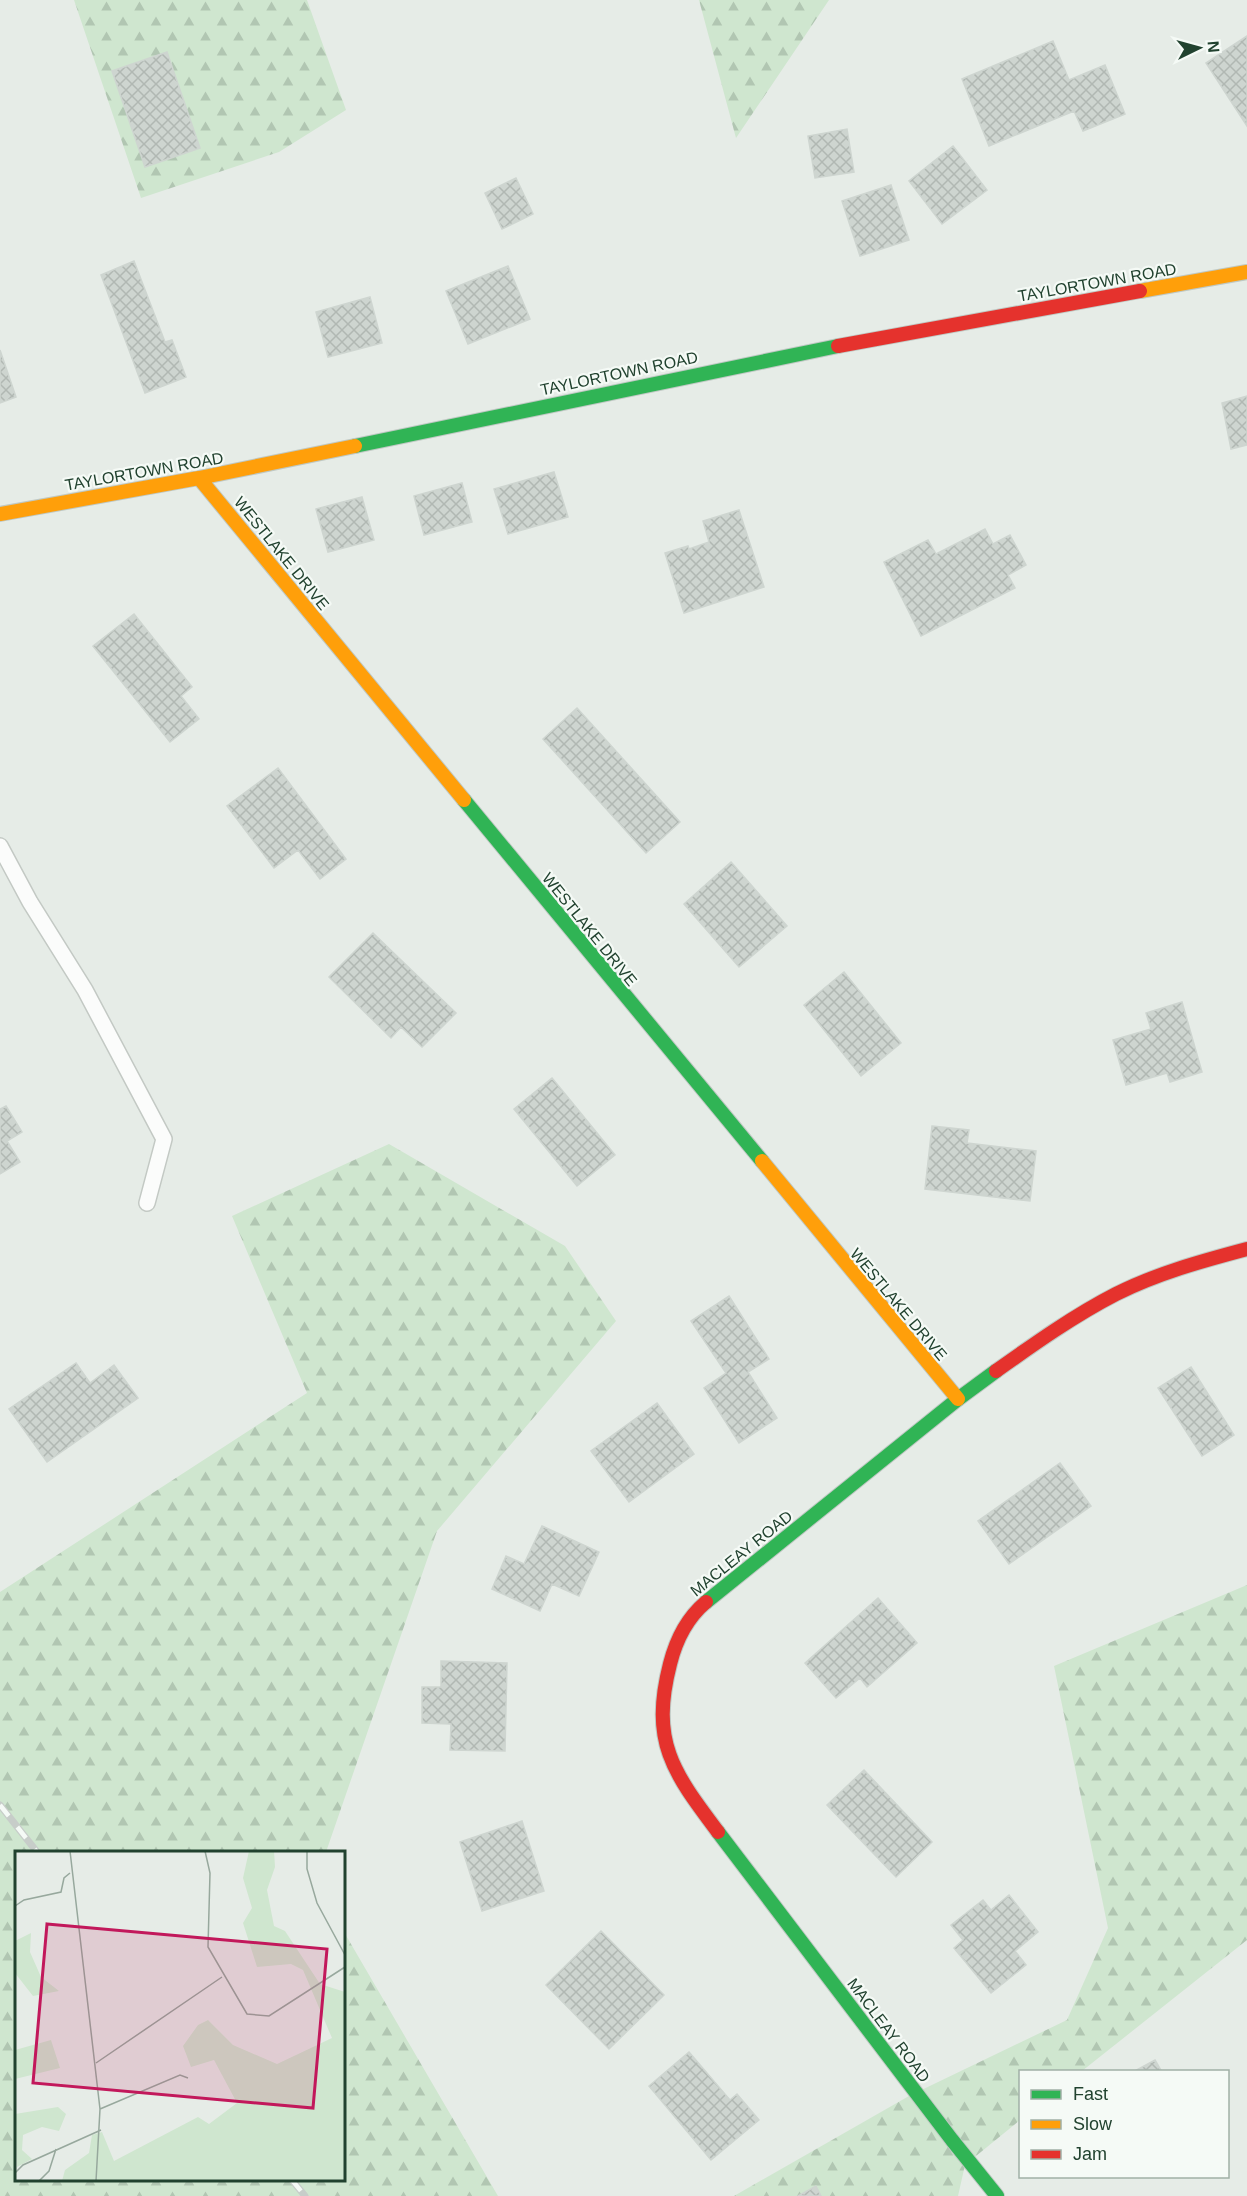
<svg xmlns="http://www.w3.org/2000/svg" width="1247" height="2196" font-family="Helvetica,sans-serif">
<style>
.forest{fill:url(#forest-firs)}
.building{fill:url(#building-cross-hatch);stroke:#ced5d0;stroke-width:1.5}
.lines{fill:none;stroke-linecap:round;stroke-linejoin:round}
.lane-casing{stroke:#c3c9c4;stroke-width:18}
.fast-casing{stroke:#bfc8c3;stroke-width:16}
.slow-casing{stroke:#bfc8c3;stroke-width:16}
.jam-casing{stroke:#bfc8c3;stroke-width:16}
.lane{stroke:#fbfcfb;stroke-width:15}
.fast{stroke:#30b455;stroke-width:14}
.slow{stroke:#ff9f0a;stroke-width:14}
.jam{stroke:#e5322d;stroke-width:14}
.rail-casing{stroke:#c7cdc9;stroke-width:7}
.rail{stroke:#f5faf6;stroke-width:4.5;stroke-dasharray:14;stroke-linecap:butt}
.labels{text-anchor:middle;stroke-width:4.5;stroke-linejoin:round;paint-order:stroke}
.street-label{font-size:16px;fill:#21422f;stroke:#f5faf6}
.inset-road{fill:none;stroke:#97a89d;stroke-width:1.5}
.view{fill:#c2185b;fill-opacity:0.15;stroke:#c2185b;stroke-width:3}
.inset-edge{fill:none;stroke:#21422f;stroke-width:3}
</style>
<defs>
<pattern id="forest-firs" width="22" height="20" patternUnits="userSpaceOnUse" patternTransform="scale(1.5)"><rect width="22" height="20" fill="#cfe6cf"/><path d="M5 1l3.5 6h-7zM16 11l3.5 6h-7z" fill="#b1c6b2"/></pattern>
<pattern id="building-cross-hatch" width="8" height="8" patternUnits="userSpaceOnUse" patternTransform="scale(1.5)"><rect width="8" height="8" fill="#ced5d0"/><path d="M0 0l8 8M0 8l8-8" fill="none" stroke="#b1b8b3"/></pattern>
</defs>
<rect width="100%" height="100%" fill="#e6ece7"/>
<path class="forest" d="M74 0H307L346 110 279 152 141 198Z
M699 0H829L736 138Z
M389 1144 565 1246 616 1321 437 1531 326 1852H16V2180H344V1932L498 2196H0V1592L307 1393 232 1216Z
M1247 1585V1940L1082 2071 1020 2072V2120L965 2165 958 2196H734L909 2096 1067 2020 1108 1928 1054 1666Z"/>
<path class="building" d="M1247 36V126L1206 63Z
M1053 41 1069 80 1105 65 1125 114 1083 131 1074 111 989 146 962 79Z
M167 52 200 148 145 167 112 71Z
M847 129 854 172 815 178 808 136Z
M953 146 987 190 942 224 909 181Z
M516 178 533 214 502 229 485 193Z
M891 185 909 240 860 256 842 201Z
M134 261 165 342 172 340 186 377 145 393 101 275Z
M508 266 530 319 468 344 446 291Z
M370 297 382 343 328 357 316 312Z
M0 350 16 397 0 403Z
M1247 396V445L1231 449 1222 403Z
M554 472 568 517 508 534 494 489Z
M462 483 472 522 424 535 414 496Z
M362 497 374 540 328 552 316 509Z
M739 510 764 587 684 613 665 553 688 546 689 549 709 542 703 521Z
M985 529 993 544 1010 535 1026 565 1008 575 1015 588 921 636 884 562 928 540 936 554Z
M134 614 192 687 181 696 199 719 170 742 93 646Z
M577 708 680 822 646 853 543 739Z
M278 768 346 859 320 879 298 850 274 868 227 806Z
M731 862 787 926 739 967 684 904Z
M373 933 456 1013 422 1047 401 1027 391 1038 329 977Z
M844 972 901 1043 861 1076 804 1005Z
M1182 1002 1202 1072 1170 1082 1167 1073 1126 1085 1113 1040 1151 1029 1146 1013Z
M552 1078 615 1155 577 1186 514 1109Z
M6 1106 22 1132 7 1141 20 1162 0 1174V1109Z
M932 1126 969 1130 967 1143 1036 1151 1030 1201 925 1189Z
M729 1296 769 1359 748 1372 777 1418 739 1443 704 1388 726 1373 691 1321Z
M76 1363 90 1383 114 1365 138 1398 47 1462 9 1409Z
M1191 1367 1234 1435 1202 1456 1158 1388Z
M657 1403 694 1454 629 1502 591 1451Z
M1060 1463 1091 1506 1009 1564 978 1521Z
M542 1526 599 1552 579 1596 552 1584 540 1611 492 1589 506 1556 524 1564Z
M878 1598 917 1643 867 1687 860 1678 836 1698 805 1663Z
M441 1661 507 1663 505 1751 450 1750 451 1724 422 1723V1687H441Z
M864 1770 932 1842 896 1877 827 1805Z
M522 1821 544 1891 482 1911 460 1842Z
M1009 1895 1038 1932 1015 1951 1026 1965 991 1993 954 1948 963 1940 951 1925 983 1900 991 1910Z
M601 1931 664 1995 609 2049 546 1985Z
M689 2052 730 2100 737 2094 759 2120 711 2160 649 2086Z
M1155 2060 1162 2072H1133Z
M816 2186 821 2196H798Z"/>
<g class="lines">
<g class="lane-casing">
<path id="lane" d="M0 846 30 902 85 990 164 1139 147 1203"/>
</g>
<g class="fast-casing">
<path id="fast" d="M355 446 838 346
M464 800 762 1161
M706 1602 958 1399 996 1371
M718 1832 952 2140 997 2196"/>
</g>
<g class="slow-casing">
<path id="slow" d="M1140 291 1247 272
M199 478 464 800
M0 514 199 478 355 446
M762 1161 958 1399"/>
</g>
<g class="jam-casing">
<path id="jam" d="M838 346 1140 291
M996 1371C1034 1344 1075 1315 1116 1294 1158 1273 1202 1261 1247 1249
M706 1602C687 1618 676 1640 670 1664 650 1742 673 1772 718 1832"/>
</g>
<use href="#lane" class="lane"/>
<use href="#fast" class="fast"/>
<use href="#slow" class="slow"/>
<use href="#jam" class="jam"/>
<g class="rail-casing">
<path id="rail" d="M0 1805 37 1852
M292 2180 305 2196"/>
</g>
<use href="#rail" class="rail"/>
</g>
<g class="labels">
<g class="street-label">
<text transform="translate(1097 282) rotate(-10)" y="6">TAYLORTOWN ROAD</text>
<text transform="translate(619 373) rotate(-12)" y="6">TAYLORTOWN ROAD</text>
<text transform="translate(144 471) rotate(-10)" y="6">TAYLORTOWN ROAD</text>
<text transform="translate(282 553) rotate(51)" y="6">WESTLAKE DRIVE</text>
<text transform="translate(590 929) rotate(51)" y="6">WESTLAKE DRIVE</text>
<text transform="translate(899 1304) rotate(50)" y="6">WESTLAKE DRIVE</text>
<text transform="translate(741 1553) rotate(-39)" y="6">MACLEAY ROAD</text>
<text transform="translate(889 2030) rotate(53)" y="6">MACLEAY ROAD</text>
</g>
</g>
<g transform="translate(15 1851)">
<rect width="330" height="330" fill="#e6ece7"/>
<path d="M234 0H259L260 16 252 39 259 75 270 80 305 133 330 141V330H47L50 319 74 302 77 284 87 281 99 310 183 266 194 273 222 252 199 209 176 216 168 195 183 174 193 169 218 194 262 213 317 187 288 119 276 113 242 116 228 72 237 57 228 27ZM16 82 15 101 26 126 44 140 18 145 0 122V90ZM36 189 45 217 0 228V199ZM43 256 51 263 44 280 27 276 8 284 7 299 17 308 2 316 0 263Z" fill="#cfe6cf"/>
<path class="inset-road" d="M55 0 85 258 81 330M190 0 195 22 193 96 232 163 254 165 330 116M292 0V18L302 52 330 104M0 55 9 49 46 41 49 27 55 22M81 212 207 126M85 258 165 224 173 227M0 322 8 314 86 279M24 330 34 320 41 298"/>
<path class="view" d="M32 73 312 98 298 257 18 232Z"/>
<rect width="330" height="330" class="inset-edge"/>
</g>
<rect x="1019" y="2070" width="210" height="108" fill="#f5faf6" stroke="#a0b0a6" stroke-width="1.5"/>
<rect x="1031" y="2090" width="30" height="9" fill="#30b455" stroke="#a0b0a6" stroke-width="1.5"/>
<text x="1073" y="2100" font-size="18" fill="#21422f">Fast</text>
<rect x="1031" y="2120" width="30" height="9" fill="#ff9f0a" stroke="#a0b0a6" stroke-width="1.5"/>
<text x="1073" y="2130" font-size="18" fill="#21422f">Slow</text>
<rect x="1031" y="2150" width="30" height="9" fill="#e5322d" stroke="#a0b0a6" stroke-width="1.5"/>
<text x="1073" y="2160" font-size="18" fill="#21422f">Jam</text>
<g transform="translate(1199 48) rotate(85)" stroke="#f5faf6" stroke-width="4.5" paint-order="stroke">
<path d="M0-4.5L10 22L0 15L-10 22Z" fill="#21422f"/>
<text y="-9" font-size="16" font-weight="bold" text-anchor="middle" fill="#21422f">N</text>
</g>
</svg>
